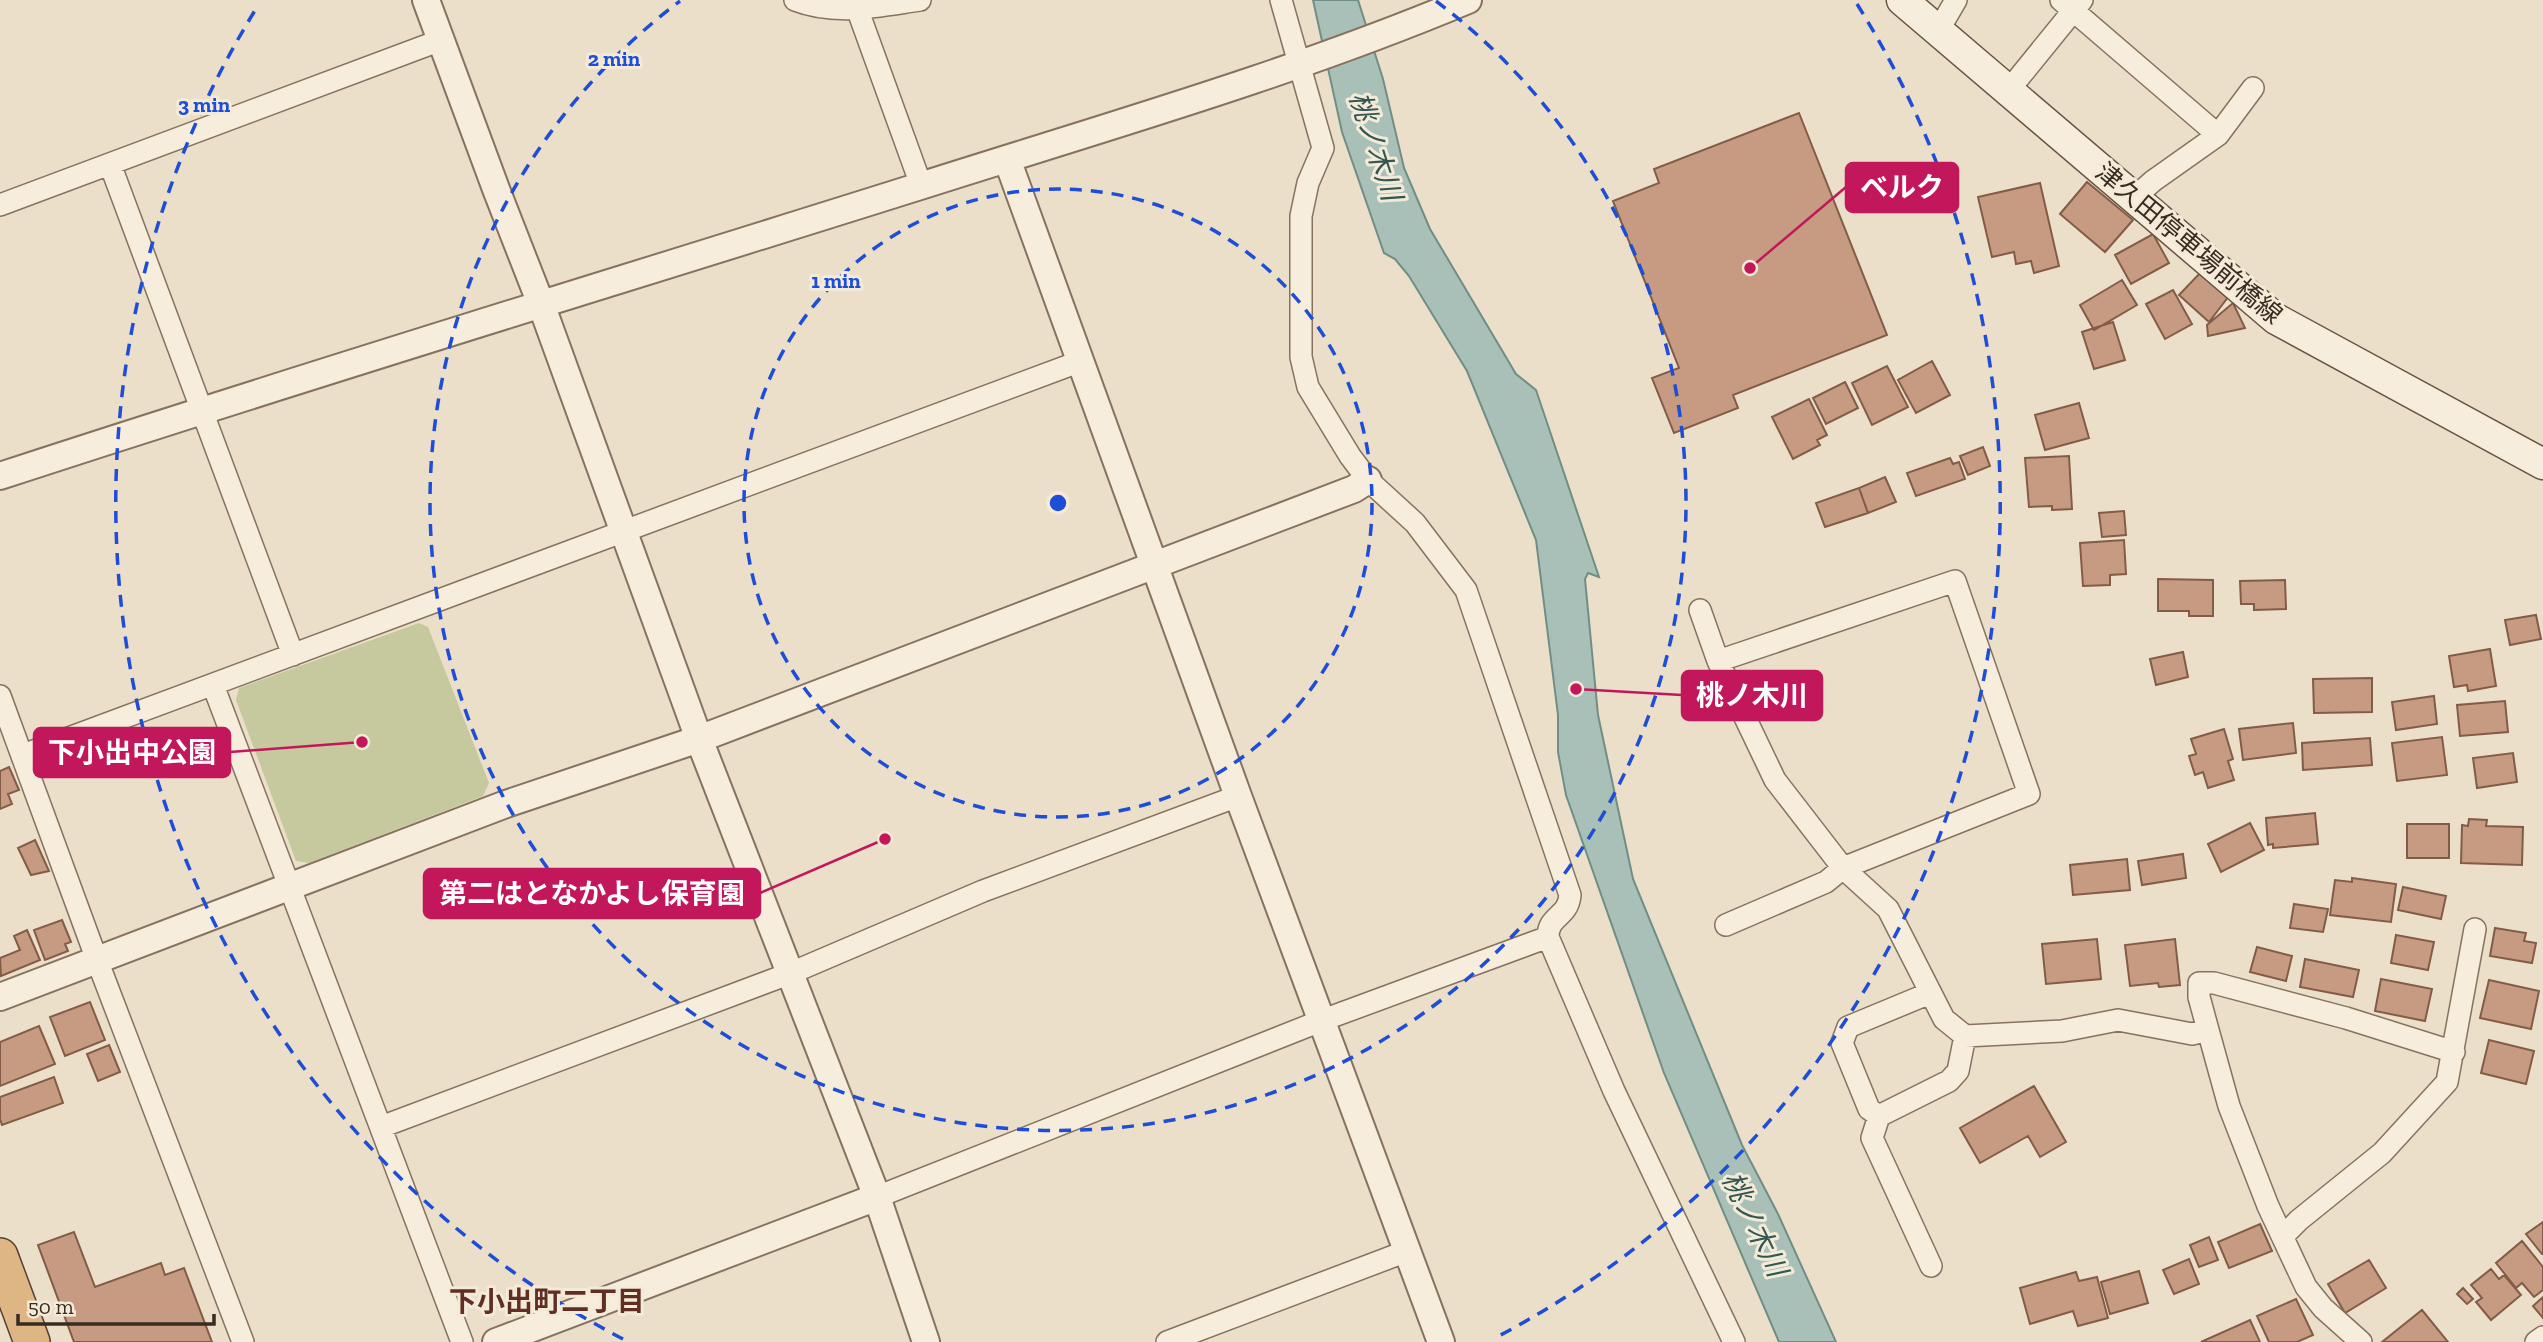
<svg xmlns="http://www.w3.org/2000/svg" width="2543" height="1342" font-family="'Zilla Slab','Noto Sans JP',serif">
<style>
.green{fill:#c6c99e}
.water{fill:#a9c0b8;stroke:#708e85;stroke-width:2}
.building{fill:#c69b82;stroke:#835c47;stroke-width:2}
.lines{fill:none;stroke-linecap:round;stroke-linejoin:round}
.minor-casing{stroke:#86725f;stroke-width:24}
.tertiary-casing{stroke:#86725f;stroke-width:30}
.secondary-casing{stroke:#685342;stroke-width:33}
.trunk-casing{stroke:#554133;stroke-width:38}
.minor{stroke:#f6eddc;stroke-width:21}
.tertiary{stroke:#f6eddc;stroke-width:26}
.secondary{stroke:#f6eddc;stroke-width:30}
.trunk{stroke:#deb684;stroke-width:35}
.ring{fill:none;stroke:#1d4ed8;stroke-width:3.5;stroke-dasharray:12 9}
.labels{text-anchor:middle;stroke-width:6;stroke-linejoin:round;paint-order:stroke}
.street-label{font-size:26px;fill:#382b21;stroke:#f3ead8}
.water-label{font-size:28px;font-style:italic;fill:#325652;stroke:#f3ead8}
.neighbourhood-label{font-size:28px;font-weight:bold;fill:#612e24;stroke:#f3ead8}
.centre{fill:#1d4ed8;stroke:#f3ead8;stroke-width:3.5}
.ring-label{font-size:21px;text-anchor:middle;font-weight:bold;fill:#1d4ed8;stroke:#f3ead8;stroke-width:6;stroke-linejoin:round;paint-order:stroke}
.leader{fill:none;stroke:#c2185b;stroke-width:2.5}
.callout-dot{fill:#c2185b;stroke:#f3ead8;stroke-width:2.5}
.callout{fill:#c2185b;stroke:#c2185b;stroke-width:2.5}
.callout-label{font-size:28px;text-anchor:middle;font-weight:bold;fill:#fff}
</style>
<rect width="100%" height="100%" fill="#ebdfc9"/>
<path class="green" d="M419 623 428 627 489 783 483 796 309 863 296 861 236 700 239 688Z"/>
<path class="water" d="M1313 0H1358L1383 79 1404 168 1430 229 1516 374 1536 390 1599 577 1588 573 1585 579 1598 715 1633 879 1742 1145 1778 1214 1836 1342H1779L1664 1073 1566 795 1558 752V715L1536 540 1467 371 1409 276 1395 259 1384 253 1342 132Z"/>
<path class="building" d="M1799 113 1887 335 1733 395 1738 408 1674 433 1652 378 1679 368 1613 201 1659 183 1654 169Z
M2087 182 2133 220 2105 252 2060 214Z
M2040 183 2059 266 2034 273 2031 261 2016 264 2014 252 1992 257 1978 197Z
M2153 234 2169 263 2131 284 2115 255Z
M2200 273 2229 296 2209 322 2179 295Z
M2122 280 2137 305 2094 330 2080 305Z
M2173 290 2192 324 2165 339 2146 304Z
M2233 303 2245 328 2208 336 2207 325Z
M2113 322 2125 360 2094 369 2082 332Z
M1932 361 1950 395 1916 413 1898 380Z
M1887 366 1908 407 1872 425 1852 383Z
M1845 382 1858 408 1826 424 1813 398Z
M1809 399 1827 435 1817 440 1820 445 1793 459 1772 417Z
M2079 403 2089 438 2045 450 2035 415Z
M1983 447 1990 466 1968 475 1960 456Z
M2069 456 2072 509 2052 510V506L2029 507 2025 458Z
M1950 458 1953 464 1959 462 1965 479 1916 496 1907 473Z
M1885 477 1896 502 1868 513 1859 488Z
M1859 488 1868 513 1825 527 1816 503Z
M2124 511 2126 535 2102 537 2099 513Z
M2124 540 2126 574 2110 575V585L2083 586 2080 543Z
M2158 579 2213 580V616H2189V611H2158Z
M2285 580 2286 609 2254 610V604H2241L2240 581Z
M2536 615 2541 639 2510 645 2505 620Z
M2490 649 2496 686 2468 691 2467 685 2454 687 2449 656Z
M2183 652 2188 677 2156 685 2150 659Z
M2372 678V712L2314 713 2313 679Z
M2434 696 2437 724 2396 730 2392 702Z
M2505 701 2508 732 2460 736 2457 705Z
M2293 723 2296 753 2243 760 2239 729Z
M2224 729 2233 759 2228 761 2234 780 2208 788 2203 772 2195 775 2189 756 2196 754 2191 739Z
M2442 737 2447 775 2397 781 2392 743Z
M2370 738 2372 765 2303 770 2302 743Z
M2513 753 2517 782 2477 788 2473 758Z
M9 767 19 790 8 794 12 804 0 809V771Z
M2315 813 2318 844 2273 848V844L2268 845 2266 818Z
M2469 819 2487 820 2486 826 2523 827 2522 865 2461 863 2462 825 2468 826Z
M2250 823 2264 850 2221 872 2208 844Z
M2407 824H2449V858H2407Z
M35 840 49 871 31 875 18 848Z
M2183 854 2186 878 2142 885 2138 861Z
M2127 859 2130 890 2073 895 2070 865Z
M2352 878 2396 884 2391 922 2330 915 2335 880 2352 882Z
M2403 887 2446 896 2441 919 2398 910Z
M2294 904 2328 909 2323 932 2290 928Z
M62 920 71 942 65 944 68 951 45 960 34 930Z
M2495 928 2526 933 2524 941 2536 943 2532 963 2490 956Z
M27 930 40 960 1 976 0 958 20 950 14 936Z
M2396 935 2434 942 2428 970 2391 963Z
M2097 939 2101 979 2046 984 2042 944Z
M2175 939 2180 985 2159 987 2158 983 2130 986 2125 945Z
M2257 947 2292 956 2286 981 2250 972Z
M2305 959 2359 970 2353 997 2300 987Z
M2381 979 2432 989 2425 1021 2375 1011Z
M2489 980 2539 991 2531 1029 2480 1018Z
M90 1002 105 1040 65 1056 50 1017Z
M39 1026 55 1064 0 1086V1042Z
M2489 1040 2534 1051 2526 1084 2481 1073Z
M109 1045 120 1072 98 1081 87 1054Z
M54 1077 63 1103 2 1125 0 1119V1097Z
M2034 1086 2066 1142 2040 1157 2028 1136 1980 1163 1960 1128Z
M2543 1222V1254H2542L2526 1234Z
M2260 1224 2272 1251 2229 1268 2218 1242Z
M74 1232 95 1287 161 1263 165 1275 184 1268 212 1342H74L38 1245Z
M2209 1237 2218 1260 2199 1267 2190 1245Z
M2522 1241 2543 1267V1290L2534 1297 2522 1283 2516 1288 2496 1263Z
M2189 1259 2199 1284 2174 1294 2163 1270Z
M2369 1260 2386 1288 2345 1313 2328 1284Z
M2491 1269 2499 1279 2504 1275 2521 1295 2491 1320 2476 1302 2482 1298 2471 1285Z
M2139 1271 2148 1303 2110 1314 2101 1282Z
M2076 1272 2079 1281 2097 1277 2108 1318 2078 1326 2073 1311 2030 1324 2020 1288Z
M2463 1288 2473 1299 2467 1304 2457 1294Z
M2543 1297V1318L2533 1306Z
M2296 1299 2313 1335 2297 1342H2269L2257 1316Z
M2422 1310 2448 1342H2382Z
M2250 1320 2260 1342H2201Z"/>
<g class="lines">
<g class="minor-casing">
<path id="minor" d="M795 0C836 16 879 6 920 0
M854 0 921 185
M1281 0 1323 148 1308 183 1301 216V357L1308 387 1350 456 1368 480 1415 523 1466 590 1570 895C1568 918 1548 915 1548 937L1614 1091 1734 1342
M2061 0 2218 135
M1938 31 1956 0
M2008 91 2082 0
M110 164 293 655
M2134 198 2153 181 2218 135 2253 88
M0 205 441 40
M1700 610 1718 661 1775 780 1843 868 1888 909 1944 1019 1965 1036 2062 1031 2118 1020 2192 1034 2208 1030
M1718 661 1955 581 2029 794 1843 868 1826 882 1726 925
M213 685 462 1342
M0 696 97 960 243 1342
M23 755 1081 361
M1879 1116 1869 1109 1842 1043 1848 1027 1930 993
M381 1127 791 973 983 891 1238 796
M877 1197 1323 1020 1548 937
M2283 1236 2299 1220 2382 1153 2447 1082 2475 929
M1931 1266 1872 1138 1879 1116 1949 1081 1958 1071 1965 1036
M1167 1342 1407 1251
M2361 1342 2323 1308 2306 1287 2268 1206 2229 1106 2208 1030 2199 997V983H2214L2346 1018 2454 1052
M2536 1342 2543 1337"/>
</g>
<g class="tertiary-casing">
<path id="tertiary" d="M426 0 496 189 541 304 699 739 877 1197 926 1342
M1007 159 1238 796 1441 1342
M0 476C305 376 612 283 917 187 1102 128 1289 75 1468 0
M0 997 506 804 699 739 1354 489 1368 480
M496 1342 877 1197"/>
</g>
<g class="secondary-casing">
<path id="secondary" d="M1902 0 2276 319 2543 464"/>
</g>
<g class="trunk-casing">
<path id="trunk" d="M0 1256 32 1342"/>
</g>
<use href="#minor" class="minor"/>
<use href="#tertiary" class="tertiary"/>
<use href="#secondary" class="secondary"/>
<use href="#trunk" class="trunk"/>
</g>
<g class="ring">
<circle cx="1058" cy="503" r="314"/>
<path d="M1436 1A628 628 0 1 1 680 1"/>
<path d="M623 1339A942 942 0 0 1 259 4M1857 4A942 942 0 0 1 1493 1339"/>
</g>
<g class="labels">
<g class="street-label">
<text transform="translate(2189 243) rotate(40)" y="9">津久田停車場前橋線</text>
</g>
<g class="water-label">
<text transform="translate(1376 146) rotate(72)" y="10">桃ノ木川</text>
<text transform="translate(1755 1224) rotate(64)" y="10">桃ノ木川</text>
</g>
<g class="neighbourhood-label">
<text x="547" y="1311">下小出町二丁目</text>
</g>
</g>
<circle cx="1058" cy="503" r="10" class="centre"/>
<g class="ring-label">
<text x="614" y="66">2 min</text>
<text x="204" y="112">3 min</text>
<text x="836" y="288">1 min</text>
</g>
<path class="leader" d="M1750 268L1846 187M1576 689L1682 695M362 742L230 752M885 839L760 893"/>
<g class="callout-dot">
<circle cx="1750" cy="268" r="7"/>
<circle cx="1576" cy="689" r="7"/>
<circle cx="362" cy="742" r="7"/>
<circle cx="885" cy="839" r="7"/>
</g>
<g class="callout">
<rect x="1846" y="163" width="112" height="49" rx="7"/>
<rect x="1682" y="671" width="140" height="49" rx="7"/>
<rect x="34" y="728" width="196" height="49" rx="7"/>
<rect x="424" y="869" width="336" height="49" rx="7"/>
</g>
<g class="callout-label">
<text x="1902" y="197">ベルク</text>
<text x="1752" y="705">桃ノ木川</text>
<text x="132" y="762">下小出中公園</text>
<text x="592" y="903">第二はとなかよし保育園</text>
</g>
<path d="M18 1314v10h196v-10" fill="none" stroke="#382b21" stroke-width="3.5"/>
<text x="28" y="1314" font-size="21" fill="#382b21" stroke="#f3ead8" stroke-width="5" paint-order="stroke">50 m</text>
</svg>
